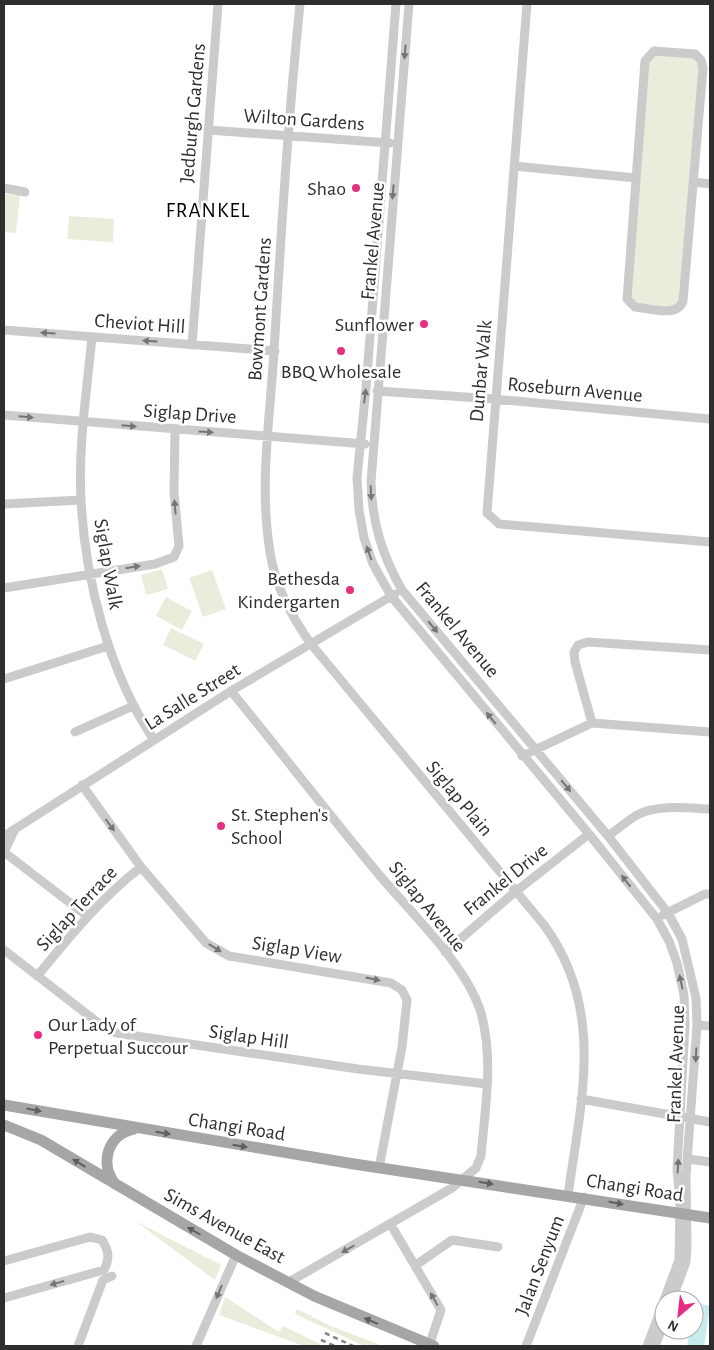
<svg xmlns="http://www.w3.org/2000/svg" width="714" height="1350" font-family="'Alegreya Sans',sans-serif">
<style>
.green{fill:#eaecdc}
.water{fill:#c8ebec}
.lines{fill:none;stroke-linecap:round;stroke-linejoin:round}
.minor{stroke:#cbcbcb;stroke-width:9}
.major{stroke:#a6a6a6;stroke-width:11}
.rail{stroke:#838383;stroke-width:2.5;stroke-dasharray:5 4;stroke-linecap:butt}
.oneway{fill:#757575}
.oneway2{fill:#5e5e5e}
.poi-dot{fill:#e72f81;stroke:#fff;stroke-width:2}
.labels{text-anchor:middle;stroke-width:5;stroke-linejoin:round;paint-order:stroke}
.street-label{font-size:20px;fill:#2e2e2e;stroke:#fff}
.poi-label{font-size:20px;fill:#2e2e2e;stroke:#fff;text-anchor:end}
.neighbourhood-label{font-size:21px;letter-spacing:1px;fill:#000;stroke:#fff}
</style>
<rect width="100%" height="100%" fill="#fff"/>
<path class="green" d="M676 52 701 60 678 308 630 304 649 55Z
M4 194 20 195 16 233 4 232Z
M69 216 114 219 113 242 67 239Z
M162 569 168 589 146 595 141 575Z
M212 570 226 609 203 617 189 578Z
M166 597 192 611 182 630 156 616Z
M171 628 204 644 195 661 163 645Z
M135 1221 221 1265 215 1280Z
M225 1297 279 1332 283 1326 324 1346H304L219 1315Z
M297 1309 331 1326 383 1346H364L295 1314Z"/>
<path class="water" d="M697 1303 710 1306 704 1346H687L690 1330H694Z"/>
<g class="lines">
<path class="minor" d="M300 4C288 120 281 235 274 351 270 419 259 484 270 552 275 586 291 616 311 644L544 925C606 1009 581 1101 568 1195
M396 4 366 388 357 478 359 510 364 538 373 564 391 596 589 834 657 919 669 941 677 963 684 995 685 1025 677 1170 680 1199 679 1260 664 1300
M409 4 371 482C372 522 382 555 402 590L608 836 668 913 682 939 696 998 697 1025 686 1176 687 1245 686 1262 672 1300
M527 4 487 513 499 524 710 542
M654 51 695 54 701 60 703 68 683 301C678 318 649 308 635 307L627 299 645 61Z
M208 130 390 143
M514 166 636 178
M694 182 710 184
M4 188 25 192
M4 330 275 351
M92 337C87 390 78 446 81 500 85 580 109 673 154 740
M192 345 218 4
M377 391 495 399 710 419
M4 415 365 444
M4 504 81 500
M4 588 155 564 174 557 179 546 174 492 175 430
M4 679 108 646
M231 691C280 751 327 812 376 871 408 910 467 965 481 1013 494 1060 485 1108 481 1156L476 1168 452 1188 289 1282
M592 723 575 662 574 652 578 645 588 642 710 650
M75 732 133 706
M522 756 592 723 710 732
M82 785 141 867 206 943 229 956 391 983 402 990 407 1000 402 1047 379 1168
M4 836 231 691 395 594
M608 836C618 829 627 821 637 815 657 804 688 808 710 809
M4 852 87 916
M4 852 15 829
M663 915 705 894H710
M4 950 101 1025 116 1033 358 1069 487 1084
M445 952 515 892 589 834
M38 975C70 936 101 898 141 867
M697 1025 710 1026
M581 1099 710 1122
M688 1159 710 1162
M391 1225 441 1310 429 1346
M4 1261 90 1237 102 1240C109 1251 110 1258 104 1270L4 1298
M416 1265 452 1240 498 1247
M78 1346 103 1280 112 1276
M196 1346 236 1255
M526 1346 584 1197
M647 1346 664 1301
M655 1346 664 1323"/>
<path class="major" d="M4 1105 354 1164 710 1218
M4 1125 41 1140 236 1255 314 1296 434 1346
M115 1184C99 1163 108 1134 134 1129"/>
<path class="rail" d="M325 1333 353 1346
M321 1340 335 1346"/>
</g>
<defs><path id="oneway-solid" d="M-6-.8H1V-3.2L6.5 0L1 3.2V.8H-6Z" transform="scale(1.25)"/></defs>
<g class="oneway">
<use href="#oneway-solid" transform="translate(405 52) rotate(95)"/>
<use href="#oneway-solid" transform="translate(393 192) rotate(95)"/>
<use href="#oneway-solid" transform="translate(48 333) rotate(-176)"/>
<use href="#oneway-solid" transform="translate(150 341) rotate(-176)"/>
<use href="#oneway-solid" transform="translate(365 396) rotate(-83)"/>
<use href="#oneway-solid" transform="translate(26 417) rotate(5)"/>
<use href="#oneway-solid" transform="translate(129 426) rotate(5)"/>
<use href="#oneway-solid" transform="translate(206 432) rotate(4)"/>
<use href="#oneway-solid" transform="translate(371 493) rotate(87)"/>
<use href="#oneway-solid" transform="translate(175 507) rotate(-95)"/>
<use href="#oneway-solid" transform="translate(369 553) rotate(-110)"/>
<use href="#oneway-solid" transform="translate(133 567) rotate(-9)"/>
<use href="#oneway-solid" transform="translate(433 627) rotate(50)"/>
<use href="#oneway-solid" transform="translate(491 718) rotate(-129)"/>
<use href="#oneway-solid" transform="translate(566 786) rotate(50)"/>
<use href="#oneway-solid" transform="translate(110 825) rotate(53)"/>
<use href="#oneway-solid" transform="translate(626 881) rotate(-128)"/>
<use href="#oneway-solid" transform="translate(215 948) rotate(32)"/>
<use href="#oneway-solid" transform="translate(373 979) rotate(12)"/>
<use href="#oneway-solid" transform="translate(681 982) rotate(-102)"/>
<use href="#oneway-solid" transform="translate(696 1055) rotate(93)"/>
<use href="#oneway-solid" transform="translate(678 1166) rotate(-87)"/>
<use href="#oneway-solid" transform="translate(348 1249) rotate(150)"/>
<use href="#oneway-solid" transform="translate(57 1283) rotate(164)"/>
<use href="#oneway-solid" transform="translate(219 1292) rotate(113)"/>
<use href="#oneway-solid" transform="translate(434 1299) rotate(-119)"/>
</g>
<g class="oneway2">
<use href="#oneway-solid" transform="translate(34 1110) rotate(11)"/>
<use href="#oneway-solid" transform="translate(163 1133) rotate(9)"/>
<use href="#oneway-solid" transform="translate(240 1146) rotate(9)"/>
<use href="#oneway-solid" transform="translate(79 1163) rotate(-149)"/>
<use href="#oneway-solid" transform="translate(486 1183) rotate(9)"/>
<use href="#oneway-solid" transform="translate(616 1203) rotate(10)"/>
<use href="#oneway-solid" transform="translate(194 1231) rotate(-150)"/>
<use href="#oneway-solid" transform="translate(371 1321) rotate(-157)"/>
</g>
<g class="poi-dot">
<circle cx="356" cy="188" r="5"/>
<circle cx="424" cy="324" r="5"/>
<circle cx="341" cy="351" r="5"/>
<circle cx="350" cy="590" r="5"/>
<circle cx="221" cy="826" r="5"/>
<circle cx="38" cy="1035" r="5"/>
</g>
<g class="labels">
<g class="street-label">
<text transform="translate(192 113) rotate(-85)" y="7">Jedburgh Gardens</text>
<text transform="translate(304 119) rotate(4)" y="7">Wilton Gardens</text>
<text transform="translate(372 241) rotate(-85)" y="7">Frankel Avenue</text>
<text transform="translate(259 309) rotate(-86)" y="7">Bowmont Gardens</text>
<text transform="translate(140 323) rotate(4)" y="7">Cheviot Hill</text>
<text transform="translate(480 371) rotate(-85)" y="7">Dunbar Walk</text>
<text transform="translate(575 389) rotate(5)" y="7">Roseburn Avenue</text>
<text transform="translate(190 413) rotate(4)" y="7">Siglap Drive</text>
<text transform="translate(109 564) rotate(80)" y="7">Siglap Walk</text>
<text transform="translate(458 629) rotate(50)" y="7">Frankel Avenue</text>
<text transform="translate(192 696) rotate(-32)" y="7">La Salle Street</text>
<text transform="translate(460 798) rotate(50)" y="7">Siglap Plain</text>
<text transform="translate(505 879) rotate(-39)" y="7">Frankel Drive</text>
<text transform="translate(428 906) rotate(51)" y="7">Siglap Avenue</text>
<text transform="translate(76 908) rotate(-47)" y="7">Siglap Terrace</text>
<text transform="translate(297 949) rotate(9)" y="7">Siglap View</text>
<text transform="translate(249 1036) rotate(8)" y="7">Siglap Hill</text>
<text transform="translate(675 1064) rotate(-88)" y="7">Frankel Avenue</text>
<text transform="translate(237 1126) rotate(9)" y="7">Changi Road</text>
<text transform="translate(635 1187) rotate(9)" y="7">Changi Road</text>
<text transform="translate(225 1225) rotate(29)" y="7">Sims Avenue East</text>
<text transform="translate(539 1265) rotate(-69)" y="7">Jalan Senyum</text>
</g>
<g class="poi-label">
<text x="346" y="195">Shao</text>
<text x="414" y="331">Sunflower</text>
<text x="341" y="378" text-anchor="middle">BBQ Wholesale</text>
<text x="340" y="585">Bethesda<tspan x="340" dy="23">Kindergarten</tspan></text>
<text x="231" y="821" text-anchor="start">St. Stephen's<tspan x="231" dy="23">School</tspan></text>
<text x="48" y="1031" text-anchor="start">Our Lady of<tspan x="48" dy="23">Perpetual Succour</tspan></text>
</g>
<g class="neighbourhood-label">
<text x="208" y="217">FRANKEL</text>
</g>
</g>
<rect width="714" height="1350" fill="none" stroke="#2e2e2e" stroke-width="10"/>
<g transform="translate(679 1315) rotate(208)"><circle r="24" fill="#ffffff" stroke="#ababab"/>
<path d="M0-4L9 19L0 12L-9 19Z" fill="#e72f81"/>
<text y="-8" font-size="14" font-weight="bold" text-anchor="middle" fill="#2e2e2e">N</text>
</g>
</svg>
